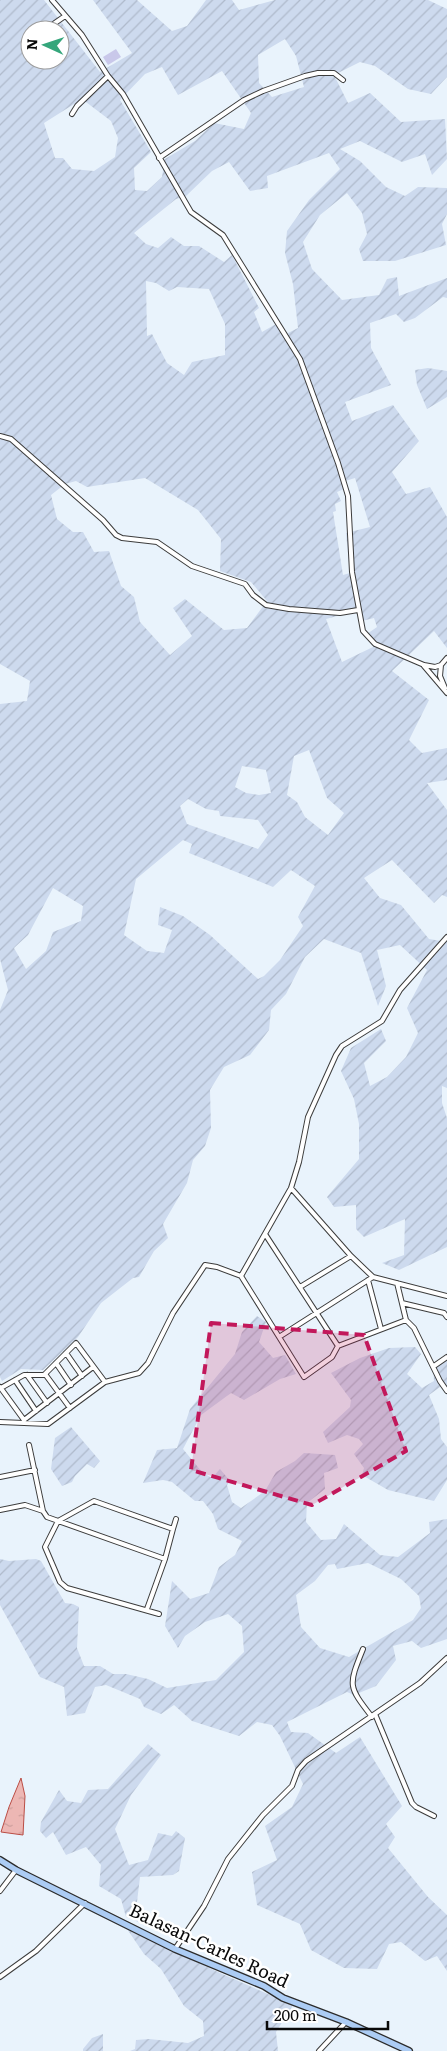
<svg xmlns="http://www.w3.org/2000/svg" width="447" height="2051" font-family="Literata,serif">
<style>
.farmland{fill:url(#farmland-furrows);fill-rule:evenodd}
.pitch{fill:#c9c8ea}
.water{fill:url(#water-ripples);stroke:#ba4d45}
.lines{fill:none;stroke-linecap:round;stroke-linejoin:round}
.street-casing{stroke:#3c3c3c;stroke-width:6}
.secondary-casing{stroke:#2b2b2b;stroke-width:8}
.street{stroke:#fff;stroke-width:4}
.secondary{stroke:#acccf4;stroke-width:5.5}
.marked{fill:#c2185b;fill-opacity:0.2;stroke:#c2185b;stroke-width:4;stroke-dasharray:10 6;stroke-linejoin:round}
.labels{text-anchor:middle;stroke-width:5;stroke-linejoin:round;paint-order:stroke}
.street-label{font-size:18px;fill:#090909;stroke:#fff}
</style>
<defs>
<pattern id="farmland-furrows" width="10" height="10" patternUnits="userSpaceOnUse" patternTransform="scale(1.25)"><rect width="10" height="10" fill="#cddaee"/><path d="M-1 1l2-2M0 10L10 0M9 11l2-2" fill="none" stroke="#afbacb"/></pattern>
<pattern id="water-ripples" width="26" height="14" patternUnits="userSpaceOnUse" patternTransform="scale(1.25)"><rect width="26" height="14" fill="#edb7b4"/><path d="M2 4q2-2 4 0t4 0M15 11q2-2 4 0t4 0" fill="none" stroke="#ca9c99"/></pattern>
</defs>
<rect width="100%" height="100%" fill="#e9f3fc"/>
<path class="farmland" d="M0 0H44L100 72 132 53 93 0H137L172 31 187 26 206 0H232L239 10 275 0H428L447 9V77L431 94 408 89 375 66 360 62 334 75 348 103 370 93 401 122 445 119 447 159 432 175 425 154 402 162 360 141 340 149 360 161 386 187 405 196 418 187 447 188V214L442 224 446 245 395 261H363L359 249 367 234 362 213 347 193 320 215 303 242 312 269 342 300 379 295 387 279 397 277 399 296 447 278V298L443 297 415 318 404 322 396 314 370 323 371 348 391 385 345 402 352 421 393 405 419 441 392 472 406 494 430 487 447 517V648L434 631 392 671 429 700 409 740 422 753 447 748V780L427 783 447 810V897L442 895 434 903 392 860 364 878 380 898 401 905 429 939 447 942V1088L442 1086V1103L447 1118V1247L399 1270 382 1263 404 1255 405 1219 364 1237 356 1229V1205L334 1207 327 1197 359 1159V1124L354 1099 341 1071 351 1048 381 1029 386 1041 364 1063 370 1086 387 1077 406 1057 418 1033 407 1008 427 970 400 945 377 950 386 986 378 1006 361 953 324 939 305 957 286 994 271 1010 269 1030 250 1055 224 1067 210 1090 211 1128 205 1146 193 1160 187 1183 163 1224 168 1238 154 1251 139 1277 133 1278 101 1303 78 1337 43 1370 21 1369 2 1381 0 1377V1010L8 990 0 959V704L27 701 30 681 0 664ZM30 30H60V60H30ZM285 39 296 56 304 87 272 97 259 83 258 55ZM162 67 178 95 222 71 251 113 244 129 214 123 195 141 165 159 162 177 147 191 135 190 134 168 151 152 120 100 145 74ZM82 99 111 121 118 138 115 157 94 171 72 169 63 158H55L44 123ZM329 153 340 169 309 200 287 231 285 253 293 284 298 328 284 335 276 324 262 332 254 312 259 308 232 255 224 262 199 246H184L171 237 158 248 146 244 134 233 176 199 186 196 212 171 229 162 250 191 268 188 267 176ZM146 281 156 283 169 291 177 287 209 289 225 324V355L192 362 184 375 167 363 152 334 147 336ZM145 478 198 510 221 539 220 571 251 582 267 601 247 628 224 630 185 599 173 608 192 636 170 655 140 622 134 597 121 586 109 551 94 552 83 532H73L57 519 51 495 65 484 76 481 87 487ZM355 478 370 527 346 533 350 573 343 575 333 512 336 511 335 504 341 501 337 492 344 489 342 482ZM359 610 362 621 374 618 377 627 367 634 374 642 373 647 342 662 326 619ZM309 750 327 798 344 813 328 835 305 817 297 802 287 795 294 756ZM242 766 266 770 271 793 259 795 246 793 235 787ZM188 799 206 809 219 811 220 816 258 820 268 835 258 849 187 824 180 806ZM183 840 192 844 189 853 273 887 291 870 315 886 298 917 303 926 280 960 264 976 258 979 210 935 183 916 160 907 158 925 172 930 164 953 147 951 124 935 136 879ZM53 888 83 906 81 921 53 932 46 951 26 969 14 948 28 935Z
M428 368 447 371V397L427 409 417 385 415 370Z
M257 1316 266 1322 259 1342 273 1358 285 1355 296 1374 280 1379 244 1400 231 1393 201 1415 183 1449 202 1472 212 1478 220 1469 230 1481 227 1485 232 1502 241 1508 265 1491 276 1472 295 1461 304 1453 335 1455 338 1468 324 1473 325 1489 307 1503 306 1522 321 1540 336 1539 344 1524 380 1555 398 1557 430 1533 429 1522 447 1519V1639L421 1648 412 1641 393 1646 396 1660 376 1686 354 1695 347 1692 287 1722 291 1732 308 1733 336 1753 360 1737 402 1806 386 1824 395 1837 388 1848 428 1897 447 1915V1971L437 1956 425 1961 401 1942 389 1944 377 1969 344 1968 311 1950 300 1924 257 1905 252 1872 277 1860 265 1826 292 1807 303 1784 280 1736 272 1725 257 1722 239 1736 192 1721 174 1705 161 1714 144 1707 140 1699 106 1685 95 1687 85 1713 67 1716 64 1687 40 1677 0 1605V1559L9 1561 36 1559 41 1561 65 1603 73 1604 79 1607 77 1648 84 1666H100L113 1674H126L148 1679 167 1688 216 1680 244 1652 242 1626 228 1614 205 1622 185 1636 178 1648 165 1626 172 1581 190 1599 209 1593 219 1567 235 1555 242 1541 218 1529 213 1514 203 1501H195L172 1482 163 1480 143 1483 157 1450 177 1448 190 1409 235 1354 242 1332ZM368 1563 401 1579 419 1596 421 1608 413 1620 349 1657 320 1648 301 1627 296 1595 315 1581 328 1565 335 1564 337 1569Z
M415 1347 421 1354 407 1374 422 1388 434 1381 433 1365 447 1360V1386L440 1387 429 1395 439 1419 441 1439 447 1447V1480L434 1501 388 1490 362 1475 364 1468 354 1454 363 1444 359 1439 347 1435 328 1443 323 1432 350 1407 351 1400 331 1373 360 1358 389 1348Z
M71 1427 100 1461 94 1468 87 1464 75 1476 72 1482 62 1486 51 1469 55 1438Z
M148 1744 161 1755 131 1795 115 1829 129 1865 148 1860 158 1833 172 1836 176 1831 185 1838 179 1871 173 1875 140 1877 137 1902 148 1926 126 1917 121 1899 99 1886 101 1865 86 1847 66 1855 53 1832 46 1838 40 1831 41 1822 59 1790 67 1801 81 1803 88 1790 108 1789Z
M127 1929 220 1973 293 2005 276 2032 278 2051H130L135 2049 136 2040 149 2039 188 2043 204 2036 203 2021 184 2006 161 1969 144 1954Z
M103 2034V2051H83V2049L92 2038Z"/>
<path class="pitch" d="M116 49 121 57 108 65 103 57Z"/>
<path class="water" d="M21 1778 25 1796 23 1835 1 1832 9 1807Z"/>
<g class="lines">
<g class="street-casing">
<path id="street" d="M52 0 82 35 108 76 123 94 191 212 223 235 300 359 338 463 348 496 352 572 363 631 375 644 424 665 435 667 441 665 447 658
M45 30 65 16
M72 114 77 106 108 76
M159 158 244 100 263 91 305 76 318 73H334L343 80
M0 436 11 439 103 520 116 535 122 538 157 542 192 566 245 584 253 595 266 605 289 609 340 613 358 610
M441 665 440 676 445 688
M424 666 447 693
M291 1188 351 1256 300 1287
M265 1234 338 1346 332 1357 304 1377 241 1276 291 1188 299 1162 308 1117 336 1055 342 1046 382 1021 400 990 447 937
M351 1256 373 1277 447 1296
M368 1280 381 1329
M397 1283 406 1320 414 1328 440 1381 447 1391
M402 1303 444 1313 447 1317
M279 1337 373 1277
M338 1346 406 1320
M66 1353 82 1376
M56 1363 71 1385
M434 1366 447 1357
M45 1374 70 1408
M27 1375 47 1403
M15 1380 36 1411
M0 1387 24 1420 93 1367
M1 1388 24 1375H44L76 1343 105 1382
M0 1422 48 1424 105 1382 139 1373 148 1363 173 1313 205 1265 217 1267 241 1276
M0 1477 35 1470
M0 1510 25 1505 43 1511 29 1445
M43 1511 47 1517 165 1559
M147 1609 165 1559 173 1529
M159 1614 67 1588 60 1582 45 1547 58 1521 94 1501 173 1529 176 1519
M363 1649C348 1686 348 1686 372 1717
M375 1714 412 1803 416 1807 434 1816
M0 1891 16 1870
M175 1949 204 1906 228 1859 263 1815 292 1786 298 1770 306 1761 420 1683 447 1658
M0 1977 36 1951 85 1903
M319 2051 346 2022"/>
</g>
<g class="secondary-casing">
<path id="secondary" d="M0 1860 16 1870 175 1949 264 1986 283 1998 346 2022 409 2051"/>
</g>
<use href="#street" class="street"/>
<use href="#secondary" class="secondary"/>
</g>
<path class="marked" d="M211 1323 364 1335 406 1451 312 1505 191 1470Z"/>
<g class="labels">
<g class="street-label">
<text transform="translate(209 1946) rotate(25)" y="6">Balasan-Carles Road</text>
</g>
</g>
<g transform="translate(45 45) rotate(273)"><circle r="24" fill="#ffffff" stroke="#9d9d9d"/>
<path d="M0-4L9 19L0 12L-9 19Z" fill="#35a67b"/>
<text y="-8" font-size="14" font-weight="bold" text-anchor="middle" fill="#090909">N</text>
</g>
<path d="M267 2021v8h121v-8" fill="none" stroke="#090909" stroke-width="2.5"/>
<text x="274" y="2021" font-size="15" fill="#090909" stroke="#ffffff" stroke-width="4" paint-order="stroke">200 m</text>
</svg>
